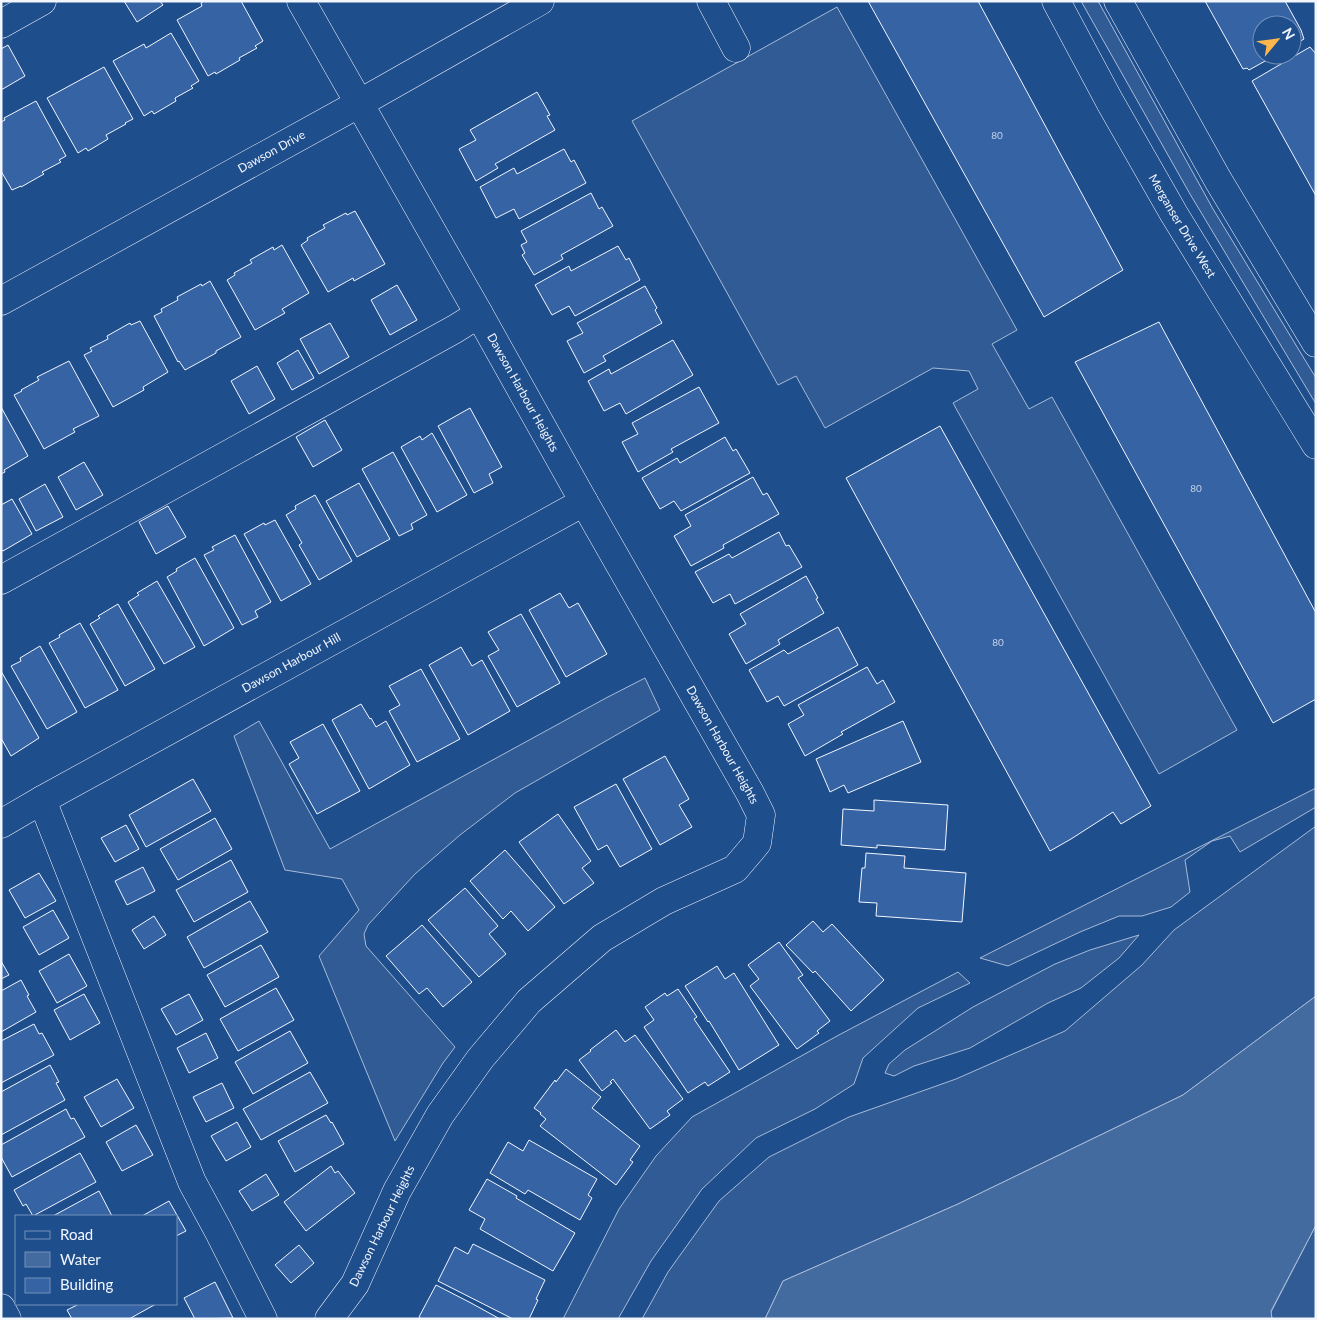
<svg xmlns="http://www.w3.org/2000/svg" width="1317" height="1320" font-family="Lato,sans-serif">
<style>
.built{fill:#305b95;stroke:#a8bbd7}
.water{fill:#446ba0;stroke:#a8bbd7}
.building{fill:#3563a3;stroke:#f2f6ff}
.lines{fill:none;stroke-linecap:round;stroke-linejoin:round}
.minor-casing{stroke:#f2f6ff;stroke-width:29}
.minor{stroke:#1f4e8c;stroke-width:28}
.labels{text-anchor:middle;stroke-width:4;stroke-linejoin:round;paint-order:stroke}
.number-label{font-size:10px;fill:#c3d1e8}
.street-label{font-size:12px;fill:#f2f6ff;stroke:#1f4e8c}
</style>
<rect width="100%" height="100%" fill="#1f4e8c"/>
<path class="built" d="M1081 1H1098L1213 209 1316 378V404L1190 194Z
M837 7 1017 330 992 344 1029 409 1052 397 1237 730 1159 774 953 403 978 389 969 371 933 368 825 428 796 376 778 385 632 121Z
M645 678 660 710 515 793 460 835 415 874 368 925 364 934 366 946 455 1047 443 1063 395 1141 319 956 359 910 342 879 285 870 234 736 259 721 330 849 606 698Z
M1316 788V807L1240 852 1230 836 1212 841 1185 860 1190 892 1171 907 1142 916H1119L1080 932 1008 966 980 958Z
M1316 826V996L1183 1095 958 1204 783 1281 765 1319H642L668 1272 719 1201 769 1157 849 1117 956 1079 1065 1031 1142 965 1174 930Z
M1139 935 1119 958 1081 988 1048 1003 970 1048 914 1066 894 1076 885 1073 889 1064 905 1050 973 1007 1055 964 1090 950Z
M958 972 970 983 918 1008 863 1058 854 1084 815 1109 756 1138 702 1189 651 1261 618 1319H563L619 1209 656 1156 692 1117 837 1036Z
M1316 1225V1319H1272L1271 1312Z"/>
<path class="water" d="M1316 996V1225L1271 1311 1272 1319H765L783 1281 958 1204 1183 1095Z"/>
<path class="building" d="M124 1H160L163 5 137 22Z
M204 1H241L263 41 255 46 257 48 239 58 240 60 216 74 215 72 208 76 177 20 202 6 201 3Z
M868 1H978L1123 270 1044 317Z
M1205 1H1285L1301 30 1304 39 1292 46V25H1262V55H1276L1249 70 1247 68 1243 69Z
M171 33 199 81 191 86 193 88 175 98 176 101 154 114 152 111 144 116 113 61 144 44 146 48Z
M8 45 25 76 1 90V49Z
M1310 47 1316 54V196L1252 81Z
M104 67 133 119 125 123 126 124 106 135 108 139 88 151 86 148 78 153 47 98Z
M537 92 550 115 547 116 555 130 495 164 498 168 476 181 459 149 476 140 470 130Z
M36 101 66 156 59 160 61 162 42 172 44 174 21 187V186L12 190 1 171V122L5 120 4 118Z
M564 149 571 162 574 160 586 183 519 219 514 209 496 218 480 187 514 168 517 174Z
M591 193 599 209 602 207 613 226 561 255 563 259 534 275 522 255 525 253 521 245 527 242 521 231Z
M355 211 385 264 354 281 353 278 328 292 301 245 308 240 307 238 325 228 323 225 346 213 347 215Z
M282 245 309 293 282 309 285 313 255 330 227 280 235 275 234 273 252 263 250 260 273 247 274 250Z
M618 246 626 260 629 258 640 280 575 316 569 306 552 315 535 285 569 266 571 271Z
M210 281 241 337 216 351V353L185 370 179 361 178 362 154 316 162 312 161 309 178 300 177 297 201 284 202 286Z
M397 285 417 320 390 335 371 300Z
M645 286 657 308 655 310 662 323 603 356 606 361 584 373 567 341 583 333 577 323Z
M140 321 168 372 143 387 144 390 113 407 84 355 92 351 90 348 108 339 107 336 130 323 131 325Z
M1159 322 1316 613V699L1273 723 1075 362Z
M330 323 349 357 319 374 300 339Z
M673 340 693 375 626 414 620 403 604 411 588 381 609 369 611 374Z
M298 350 314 378 292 390 277 363Z
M69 361 99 416 73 429 75 432 44 449 14 395 22 391 21 390 39 380 37 377Z
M257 366 275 399 249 414 231 381Z
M699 387 719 423 671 449 673 452 638 472 622 442 638 434 632 423Z
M1 407 28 456 4 470 5 472 1 474Z
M470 408 502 467 489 474 493 483 474 493 438 426Z
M325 420 342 450 313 467 296 437Z
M940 426 1151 806 1121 824 1113 812 1071 839 1050 851 846 478Z
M432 433 467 495 437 512 401 447 420 436 422 440Z
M725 437 733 451 736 449 750 473 681 511 674 501 660 509 642 478 677 458 680 463Z
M393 452 427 515 411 524 413 529 399 536 362 469Z
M84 462 103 495 76 510 58 477Z
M753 477 763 495 767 493 779 514 723 545 724 548 691 566 674 536 691 526 685 515Z
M359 483 390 539 357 557 326 501Z
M45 484 63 517 36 531 19 499Z
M315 495 352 561 319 580 299 545 302 543 286 515 296 509 295 506Z
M12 499 32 534 3 551 1 549V505Z
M168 506 186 537 156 554 139 522Z
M275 520 311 584 281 601 244 534 264 523 265 525Z
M779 532 786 546 789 545 802 567 735 604 730 594 713 603 695 572 729 554 732 558Z
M235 535 271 602 255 611 258 617 242 625 204 555 214 550 212 547Z
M195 558 234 628 204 646 167 577 177 571 176 569Z
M806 576 818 598 816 599 824 613 778 640 780 644 746 664 729 634 746 624 740 614Z
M157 581 195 647 164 664 128 602 139 595 137 593Z
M560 593 569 608 578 603 607 654 566 677 529 610Z
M118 604 155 669 125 686 90 624 100 618 98 616Z
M521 614 560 683 517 707 488 656 499 650 488 632Z
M80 623 118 690 85 708 49 643 60 637 59 635Z
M838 627 858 665 784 706 778 696 767 702 749 670 784 650 788 654Z
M40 646 77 712 47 729 11 666 21 661 20 658Z
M461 647 472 666 482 660 510 711 468 735 429 665Z
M867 667 877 684 883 680 895 702 841 732 843 734 805 756 788 724 804 715 798 705Z
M421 669 460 739 417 762 389 711 400 705 389 686Z
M1 671 39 738 11 756 1 738Z
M361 704 370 719 371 718 376 727 386 721 410 765 369 789 332 720Z
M903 721 921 762 848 793 844 785 830 792 816 759Z
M323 724 360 791 317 814 289 764 299 758 290 742Z
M665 756 689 799 679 805 692 827 660 845 623 779Z
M193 779 211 811 146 847 129 815Z
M616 784 652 849 620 867 607 845 598 850 574 807Z
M874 800 948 805 945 850 877 845V848L841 845 843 809 874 811Z
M558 814 591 861 582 868 594 883 564 904 519 842Z
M215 818 232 849 178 880 160 849Z
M126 825 139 849 115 862 101 838Z
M505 850 555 907 528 931 511 911 503 919 470 881Z
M866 853 905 856 904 868 966 873 962 922 876 916 877 903 859 902 862 868H865Z
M231 860 248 892 194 922 176 890Z
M143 867 155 891 127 905 115 881Z
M39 873 56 901 25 918 9 890Z
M465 888 498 926 489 934 506 954 479 977 428 920Z
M250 901 268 932 204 968 187 937Z
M53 910 69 938 39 955 23 927Z
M154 916 166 935 144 949 132 930Z
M813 921 823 932 832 924 884 980 851 1011 815 971 813 973 786 945Z
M422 925 472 982 443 1007 427 988 419 994 386 956Z
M779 942 803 975 798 978 830 1021 817 1031 819 1033 797 1049 750 986 759 979 748 965Z
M261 945 279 977 225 1007 207 975Z
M69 954 87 986 57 1003 39 971Z
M1 961 9 975 1 979Z
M717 966 725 979 734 973 779 1045 739 1070 709 1021 708 1022 685 986Z
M21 980 29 995 27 996 36 1012 1 1032V991Z
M276 988 294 1020 238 1051 220 1019Z
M678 989 697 1017 694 1019 730 1072 708 1086 705 1082 688 1093 644 1027 654 1020 645 1007 665 993 667 996Z
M84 994 100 1023 70 1040 54 1010Z
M189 994 203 1020 176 1035 161 1009Z
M34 1024 39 1034 42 1033 54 1055 1 1083V1041Z
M616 1030 625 1042 635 1035 683 1099 667 1111 670 1115 650 1129 613 1079 610 1082 612 1083 602 1091 579 1060 591 1051 590 1050Z
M290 1031 308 1063 253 1094 235 1062Z
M206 1033 218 1058 189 1073 177 1048Z
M50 1065 59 1082 56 1083 65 1100 1 1135V1092Z
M566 1069 601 1097 592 1108 640 1146 630 1160 633 1162 616 1185 540 1126 546 1119 540 1114 541 1113 534 1108 555 1080 556 1082Z
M310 1072 328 1103 261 1140 243 1109Z
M117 1079 134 1108 101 1127 84 1097Z
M222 1083 234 1108 206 1122 193 1097Z
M66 1109 71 1119 74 1118 85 1137 12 1177 1 1157V1145Z
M326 1115 331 1123 332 1122 344 1144 295 1172 278 1141Z
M237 1122 251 1147 226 1161 211 1136Z
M136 1125 153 1155 122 1171 106 1142Z
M529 1140 597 1179 588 1195 592 1198 580 1220 528 1190 525 1194 490 1173 508 1142 523 1151Z
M80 1153 96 1182 33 1216 26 1204 23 1206 14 1190Z
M331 1166 335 1173 338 1171 355 1193 306 1231 284 1202Z
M266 1174 279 1195 252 1211 239 1191Z
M487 1179 517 1196 516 1198 575 1233 553 1271 480 1229 485 1219 469 1210Z
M99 1191 112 1216H53Z
M169 1201 186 1231 176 1236V1216H142Z
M473 1244 545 1280 536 1299 538 1300 529 1319H513L438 1281 455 1247 468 1254Z
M299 1245 314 1263 291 1283 275 1265Z
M215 1282 233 1318 195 1319 184 1298Z
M436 1285 471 1303 500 1319H422L419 1317Z
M79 1304H156L129 1319H72L67 1310Z"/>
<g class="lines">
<g class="minor-casing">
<g id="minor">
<path id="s1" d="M301 1 479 314 584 502 750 793 761 815 757 843 735 869 664 901 602 938 529 1001 480 1059 440 1115 397 1191 355 1284 329 1319"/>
<path d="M711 1 736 48"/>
<path id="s2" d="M1056 1 1110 102 1174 214 1316 445"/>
<path d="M1118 1 1218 180 1316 343"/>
<path d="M1 24 42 1"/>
<path id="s3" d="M1 301 360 103 540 1"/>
<path d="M1 580 455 329 479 314"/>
<path d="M42 800 192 1182 218 1230 263 1319"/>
<path id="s4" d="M1 824 42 800 584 502"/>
<path d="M1 1308 7 1319"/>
</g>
</g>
<use href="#minor" class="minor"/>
</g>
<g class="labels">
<g class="number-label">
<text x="997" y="139">80</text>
<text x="1196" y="492">80</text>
<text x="998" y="646">80</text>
</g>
<g class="street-label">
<text dy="4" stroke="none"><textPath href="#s3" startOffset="309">Dawson Drive</textPath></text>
<text dy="4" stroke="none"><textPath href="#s2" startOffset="258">Merganser Drive West</textPath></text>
<text dy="4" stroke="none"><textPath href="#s1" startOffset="450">Dawson Harbour Heights</textPath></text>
<text dy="4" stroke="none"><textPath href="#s4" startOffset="332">Dawson Harbour Hill</textPath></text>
<text dy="4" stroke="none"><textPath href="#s1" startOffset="855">Dawson Harbour Heights</textPath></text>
<text transform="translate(382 1226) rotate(-64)" y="4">Dawson Harbour Heights</text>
</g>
</g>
<rect width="1317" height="1320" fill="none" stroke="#f2f6ff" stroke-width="5"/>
<rect x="15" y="1215" width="162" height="90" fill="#1f4e8c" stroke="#7391ba"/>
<rect x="25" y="1231" width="25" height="8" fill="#1f4e8c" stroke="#7391ba"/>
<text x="60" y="1240" font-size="15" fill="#f2f6ff">Road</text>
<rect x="25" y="1252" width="25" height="15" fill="#446ba0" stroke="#7391ba"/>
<text x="60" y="1265" font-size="15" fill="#f2f6ff">Water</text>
<rect x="25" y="1278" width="25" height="15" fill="#3563a3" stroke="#7391ba"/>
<text x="60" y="1290" font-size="15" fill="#f2f6ff">Building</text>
<g transform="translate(1277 40) rotate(61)"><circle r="24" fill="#1f4e8c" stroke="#7391ba"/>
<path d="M0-4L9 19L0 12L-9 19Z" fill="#ffb74d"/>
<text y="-8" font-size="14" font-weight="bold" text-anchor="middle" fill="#f2f6ff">N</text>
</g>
</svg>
